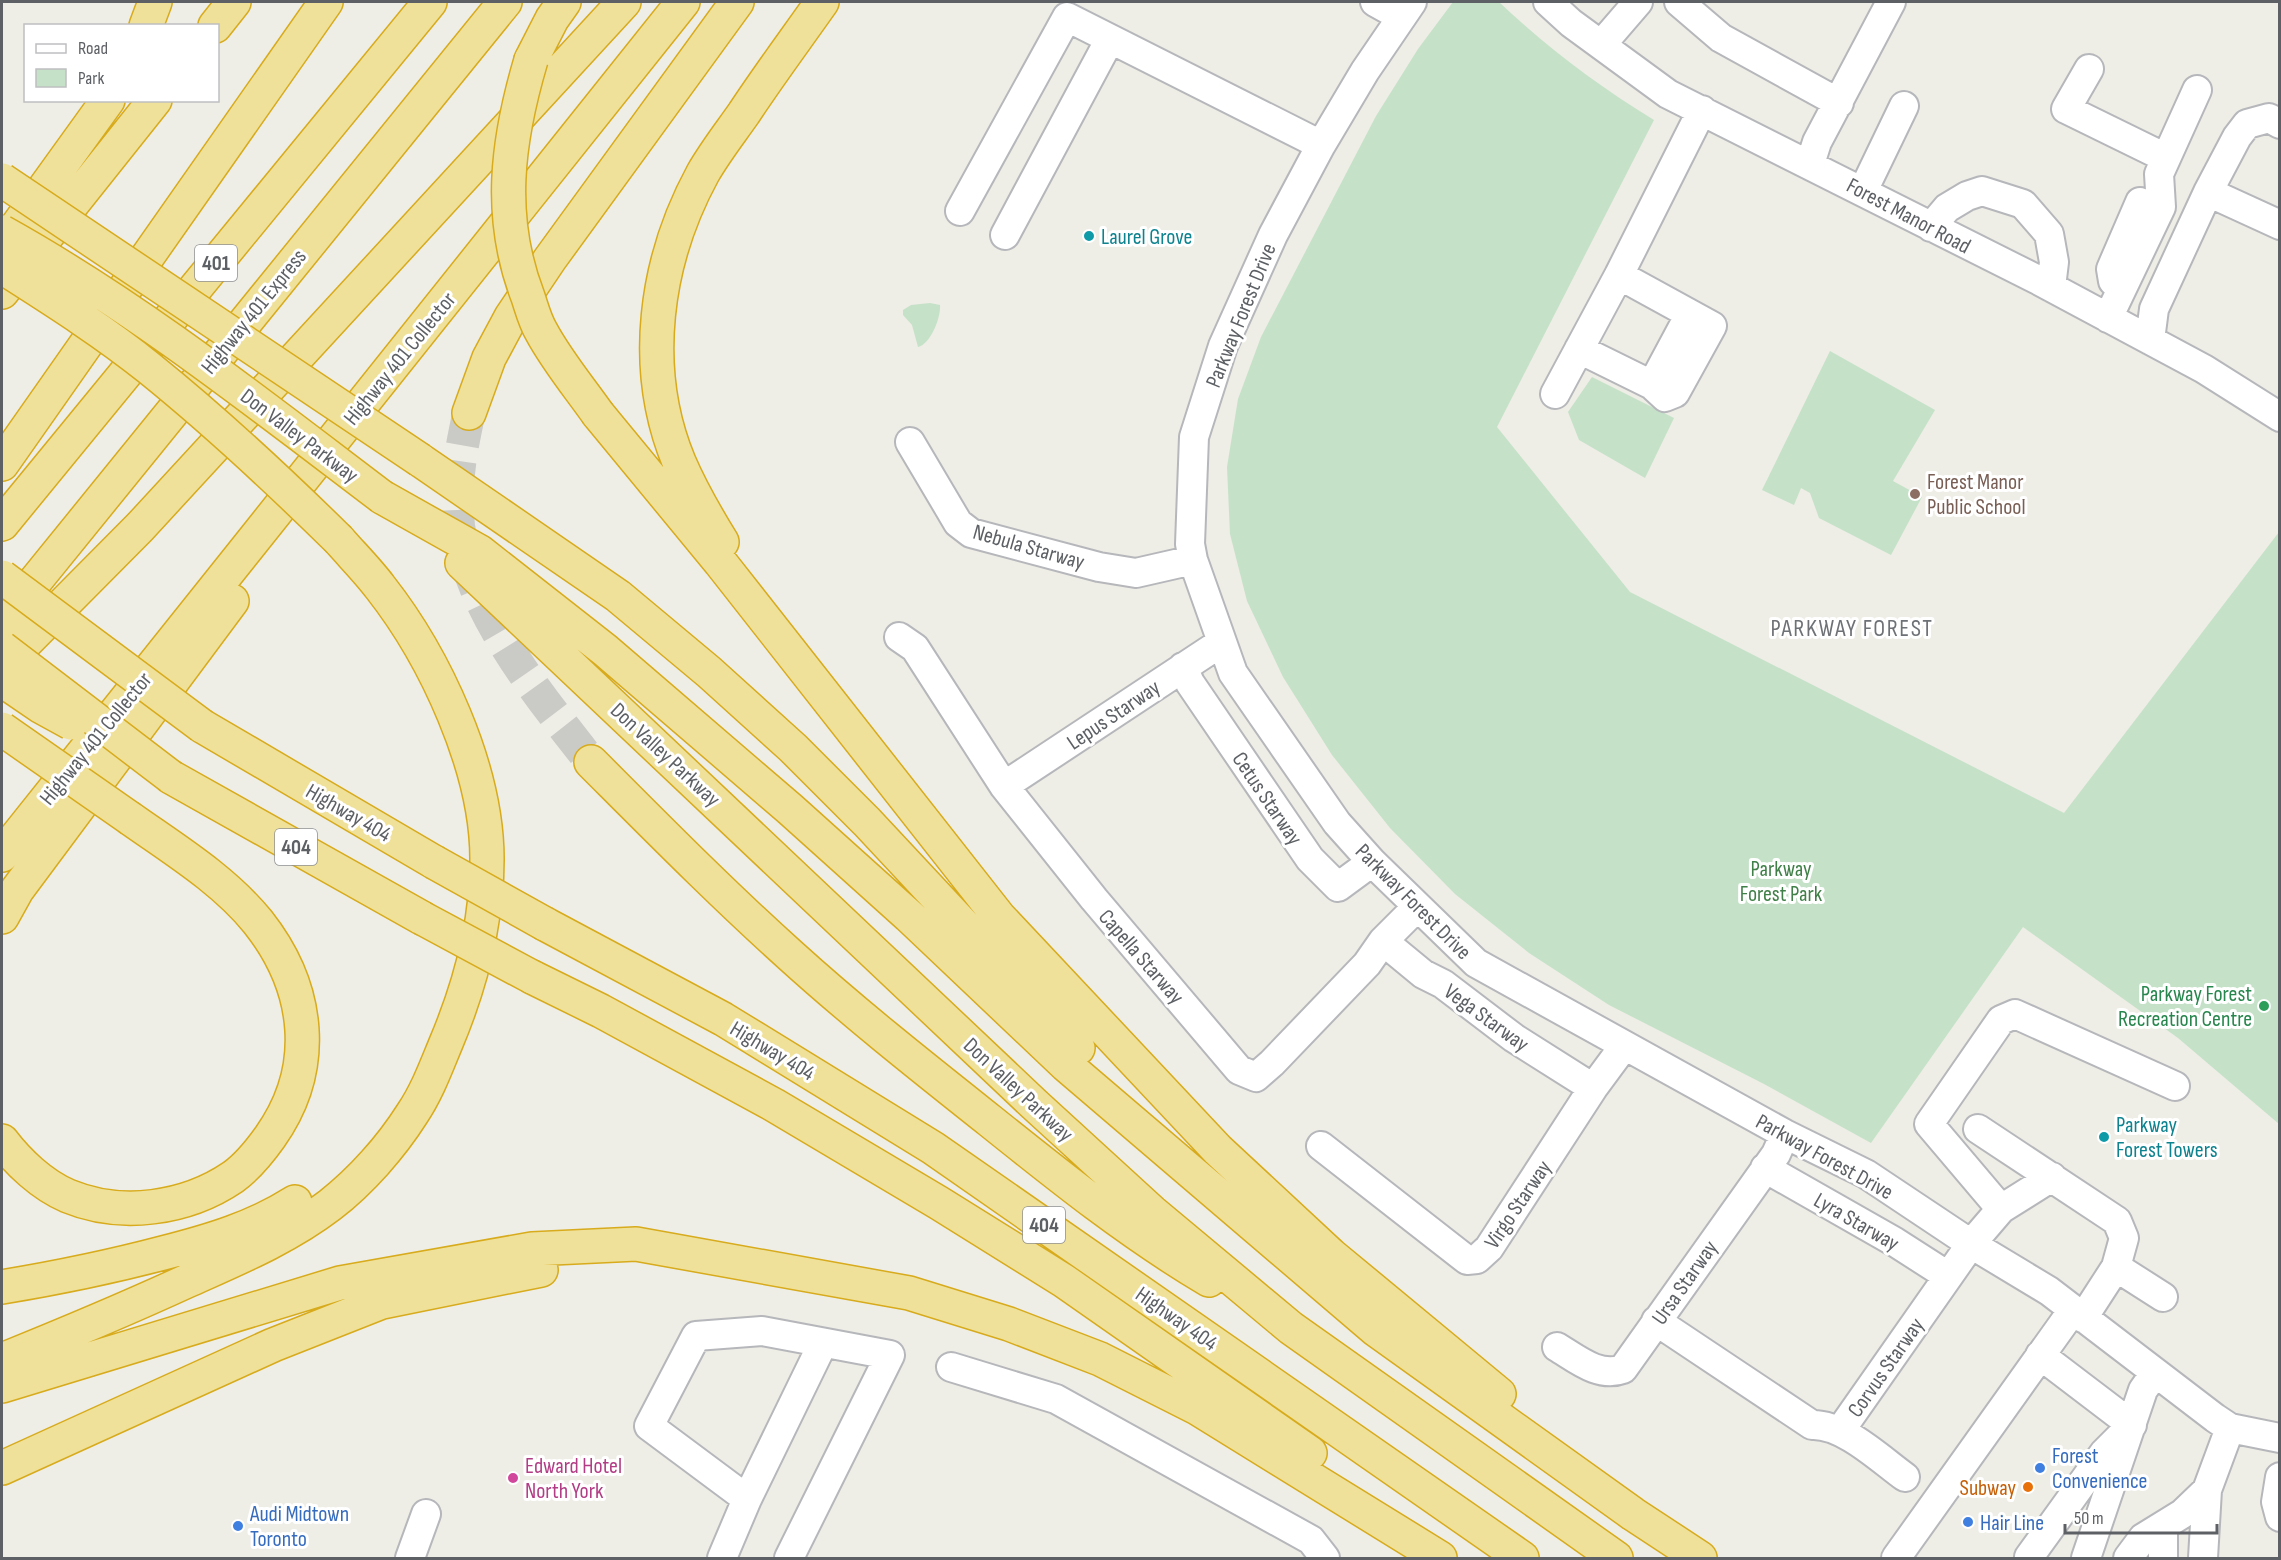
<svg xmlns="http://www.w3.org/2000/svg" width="2281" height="1560" font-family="'Sofia Sans Condensed',sans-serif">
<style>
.green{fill:#c5e2c8}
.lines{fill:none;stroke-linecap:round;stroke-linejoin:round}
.highway-tunnel{stroke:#cacac6;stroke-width:33;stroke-dasharray:33 16;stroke-linecap:butt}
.minor-casing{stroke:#b6b7bb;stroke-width:32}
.highway-casing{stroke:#d7ab1c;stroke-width:36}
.minor{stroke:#fff;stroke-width:28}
.highway{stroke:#f0e19a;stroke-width:33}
.highway-bridge-casing{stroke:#d7ab1c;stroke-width:36;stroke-linecap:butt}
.highway-bridge{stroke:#f0e19a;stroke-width:33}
.culture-dot{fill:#0f9aa8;stroke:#fff;stroke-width:2}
.education-dot{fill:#8d6e63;stroke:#fff;stroke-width:2}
.leisure-dot{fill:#2e9e5b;stroke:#fff;stroke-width:2}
.shop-dot{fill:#3f7fe0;stroke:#fff;stroke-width:2}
.hotel-dot{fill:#d1479c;stroke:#fff;stroke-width:2}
.food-dot{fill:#e8710a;stroke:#fff;stroke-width:2}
.labels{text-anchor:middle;stroke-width:6;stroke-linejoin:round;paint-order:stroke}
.shield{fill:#fff;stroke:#8e9092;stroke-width:1.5}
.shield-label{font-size:21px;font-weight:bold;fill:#5d6064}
.street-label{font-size:22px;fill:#5d6064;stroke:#fff}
.culture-label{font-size:22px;fill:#0d838f;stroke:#fff;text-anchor:start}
.education-label{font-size:22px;fill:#785e54;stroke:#fff;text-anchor:start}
.park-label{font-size:22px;fill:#408048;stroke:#fff}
.leisure-label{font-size:22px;fill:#27864d;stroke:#fff;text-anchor:end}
.shop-label{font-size:22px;fill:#366cbe;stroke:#fff;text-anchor:start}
.hotel-label{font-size:22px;fill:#b23c85;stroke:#fff;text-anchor:start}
.food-label{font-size:22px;fill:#c56008;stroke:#fff;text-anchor:end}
.neighbourhood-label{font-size:24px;letter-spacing:1.5px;fill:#6e7276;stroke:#fff}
</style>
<rect width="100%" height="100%" fill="#eeede6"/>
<path class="green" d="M1453 2H1499C1548 48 1597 85 1654 120L1497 427 1630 592 2064 813 2279 532V1124L2178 1038 2023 927 1871 1143 1764 1084 1609 1005 1529 953 1455 894 1390 828 1332 755 1283 677 1247 601 1230 534 1227 467 1238 399 1261 337 1376 116 1418 49Z
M930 303 940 305C941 317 931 344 918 347L912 325 903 315V310L911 305Z
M1830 351 1935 410 1893 481 1922 497 1891 555 1819 518 1810 493 1801 488 1794 505 1762 490Z
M1592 377 1674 418 1645 478 1579 440 1568 412Z"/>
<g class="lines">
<path class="highway-tunnel" d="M469 413C463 441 457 470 457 499 455 595 535 690 591 762"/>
<g class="minor-casing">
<path id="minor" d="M1375 2 1400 16
M1412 2 1365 71 1321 145 1273 235 1223 346 1194 437 1190 544 1193 560 1233 673 1337 823 1372 862 1476 963 1785 1134 1866 1174 1971 1244 2049 1291 2215 1418 2230 1428 2280 1438
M1548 2 1571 23 1668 94 2038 280 2204 369 2280 417
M1679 2 1721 38 1839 103
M1601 45 1638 2
M2089 69 2066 109 2166 158
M1810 164 1817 142 1891 2
M1863 191 1904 106
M2208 192 2280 225
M960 211 1067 17 1321 145
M1931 227 1947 208 1967 196 1982 191 2023 204 2049 234 2054 262 2051 287
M1005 235 1110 39
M2113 281 2111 269 2140 202
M2108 318 2161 207 2159 174 2197 90
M2150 340 2154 309 2208 192 2237 137 2247 124 2269 118 2280 124
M1579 349 1652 385 1665 397 1675 393 1712 326 1619 275
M1652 385 1690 314
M1555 394 1619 275 1702 110
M910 442 958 523 971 533 1099 567 1136 573 1193 560
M899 637 915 648 1004 786 1094 899 1239 1070 1256 1077 1272 1063 1367 964 1383 941 1417 907
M1183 667 1190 683 1310 859 1338 887 1372 862
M1004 786 1222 642
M1383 941 1423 974 1443 984 1514 1038 1593 1088
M1978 1129 2117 1221 2124 1238 2116 1267 2083 1318
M1321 1146 1467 1260 1477 1259 1489 1248 1593 1088 1624 1046
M1765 1168 1895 1242 1948 1276
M2001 1209 1929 1124 2001 1020 2015 1014 2175 1086
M2116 1267 2163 1297
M1656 1321 1812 1425C1844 1424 1880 1459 1905 1477
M1557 1347C1577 1359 1599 1378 1623 1369L1776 1154 1785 1134
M951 1367 1056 1399 1311 1540 1325 1558
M1840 1431 1971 1244 2001 1209 2052 1177
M2280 1477 2276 1502 2280 1517
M747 1499 649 1426 696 1336 762 1331 890 1355 789 1558
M2163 1526V1558
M410 1558 426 1514
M722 1558 747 1499 823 1343
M1896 1558 2073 1310
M2031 1558 2029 1557 2104 1453 2132 1425 2040 1355
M2086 1558 2143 1390 2155 1373
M2128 1558 2143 1538 2182 1514 2207 1490 2230 1428
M2203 1558 2207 1490"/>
</g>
<g class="highway-casing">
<path id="highway" d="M146 26 155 2
M215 26 234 2
M531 60 552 19 564 2
M2 247 108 100
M2 292 155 100
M469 413 489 358 511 317 550 259 737 2
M598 414 720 562 999 917 1218 1150 1331 1255 1499 1394
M420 460 618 596 709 672 793 748 867 822 1078 1048
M2 464 326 2
M382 497 480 552 605 650 790 809 909 916 1066 1065 1375 1329 1633 1514 1700 1558
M2 524 430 2
M722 542C706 516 691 490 679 462 640 368 655 261 703 173 715 152 730 133 744 113 769 75 796 39 822 2
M462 563 1034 1104 1152 1212 1291 1328 1616 1558
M2 622 505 2
M2 666 140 527 624 2
M202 726 434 862
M591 762C656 827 721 893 790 955 854 1013 921 1066 989 1120 1060 1177 1131 1234 1209 1280
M171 777 422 918
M2 855 683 2
M2 917 17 890 232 601
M545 924 723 1019 933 1148 1522 1558
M532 977 601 1011 774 1105 939 1203 1064 1281 1310 1453
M2 1141C18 1162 42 1185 68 1196 121 1218 186 1209 233 1177 247 1167 260 1151 270 1137 319 1068 310 988 258 922 224 880 175 850 131 819
M2 1287C56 1278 110 1267 163 1253 210 1241 254 1228 295 1202
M2 1360C64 1335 126 1309 187 1281 236 1259 287 1238 330 1205 361 1181 391 1147 412 1114 427 1092 436 1067 446 1043 470 986 487 921 487 859 487 768 435 657 380 587 368 571 353 556 339 540
M2 1386 340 1283 532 1249 636 1244 909 1293 1009 1324 1100 1359 1197 1408 1440 1558
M2 1468 273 1345 382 1302 541 1270"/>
</g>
<use href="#minor" class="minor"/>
<use href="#highway" class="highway"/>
<g class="highway-bridge-casing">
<path id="highway-bridge" d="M531 60C507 141 497 217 528 297 532 309 535 321 541 331 557 361 579 387 598 414
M2 180 420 460
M2 232C137 307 259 404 382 497
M2 267C52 299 103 331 149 368 216 422 278 480 339 540
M2 577 202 726
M2 648 171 777
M2 680 40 706 71 723
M2 729 131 819
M434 862 545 924
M422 918 532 977"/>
</g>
<use href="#highway-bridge" class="highway-bridge"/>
</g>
<g class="culture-dot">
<circle cx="1089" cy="236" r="6"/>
<circle cx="2104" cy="1137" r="6"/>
</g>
<circle class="education-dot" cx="1915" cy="494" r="6"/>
<circle class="leisure-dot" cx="2264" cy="1006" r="6"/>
<g class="shop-dot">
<circle cx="2040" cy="1468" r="6"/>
<circle cx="1968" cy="1522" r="6"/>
<circle cx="238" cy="1526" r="6"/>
</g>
<circle class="hotel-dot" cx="513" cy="1478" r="6"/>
<circle class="food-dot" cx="2028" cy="1487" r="6"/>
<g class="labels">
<g class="shield">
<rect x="195" y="245" width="42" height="36" rx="4.5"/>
<rect x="275" y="829" width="42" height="36" rx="4.5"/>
<rect x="1023" y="1207" width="42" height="36" rx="4.5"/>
</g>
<g class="shield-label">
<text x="216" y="270">401</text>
<text x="296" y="854">404</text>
<text x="1044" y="1232">404</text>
</g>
<g class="street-label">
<text transform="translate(1909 215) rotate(28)" y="8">Forest Manor Road</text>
<text transform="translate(253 311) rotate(-51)" y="8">Highway 401 Express</text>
<text transform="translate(1240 315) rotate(-68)" y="8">Parkway Forest Drive</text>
<text transform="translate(399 358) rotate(-51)" y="8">Highway 401 Collector</text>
<text transform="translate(300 435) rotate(37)" y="8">Don Valley Parkway</text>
<text transform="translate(1029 546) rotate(16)" y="8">Nebula Starway</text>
<text transform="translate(1113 714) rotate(-34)" y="8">Lepus Starway</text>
<text transform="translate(95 738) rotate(-51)" y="8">Highway 401 Collector</text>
<text transform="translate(666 754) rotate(43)" y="8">Don Valley Parkway</text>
<text transform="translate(1268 798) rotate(56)" y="8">Cetus Starway</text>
<text transform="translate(349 812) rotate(30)" y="8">Highway 404</text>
<text transform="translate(1414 901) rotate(45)" y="8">Parkway Forest Drive</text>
<text transform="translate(1142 956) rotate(49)" y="8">Capella Starway</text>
<text transform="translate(1487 1017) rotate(36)" y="8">Vega Starway</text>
<text transform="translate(773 1050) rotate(31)" y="8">Highway 404</text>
<text transform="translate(1019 1089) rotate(43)" y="8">Don Valley Parkway</text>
<text transform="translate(1825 1156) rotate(29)" y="8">Parkway Forest Drive</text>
<text transform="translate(1517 1204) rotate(-56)" y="8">Virgo Starway</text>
<text transform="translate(1857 1221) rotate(30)" y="8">Lyra Starway</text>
<text transform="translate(1684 1282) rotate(-55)" y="8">Ursa Starway</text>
<text transform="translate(1177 1318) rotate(35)" y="8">Highway 404</text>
<text transform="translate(1885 1367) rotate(-55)" y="8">Corvus Starway</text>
</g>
<g class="culture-label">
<text x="1101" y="244">Laurel Grove</text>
<text x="2116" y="1132">Parkway<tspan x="2116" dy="25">Forest Towers</tspan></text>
</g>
<g class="education-label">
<text x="1927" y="489">Forest Manor<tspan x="1927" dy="25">Public School</tspan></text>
</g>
<g class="park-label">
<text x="1781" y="876">Parkway<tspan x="1781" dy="25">Forest Park</tspan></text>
</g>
<g class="leisure-label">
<text x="2252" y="1001">Parkway Forest<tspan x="2252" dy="25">Recreation Centre</tspan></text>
</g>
<g class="shop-label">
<text x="2052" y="1463">Forest<tspan x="2052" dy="25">Convenience</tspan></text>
<text x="250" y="1521">Audi Midtown<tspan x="250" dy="25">Toronto</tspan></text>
<text x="1980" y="1530">Hair Line</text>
</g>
<g class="hotel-label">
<text x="525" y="1473">Edward Hotel<tspan x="525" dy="25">North York</tspan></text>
</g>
<g class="food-label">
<text x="2016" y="1495">Subway</text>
</g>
<g class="neighbourhood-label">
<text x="1852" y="636">PARKWAY FOREST</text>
</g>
</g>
<rect width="2281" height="1560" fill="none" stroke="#5d6064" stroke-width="6"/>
<rect x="24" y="24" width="195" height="78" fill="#ffffff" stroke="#bebfc1" stroke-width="1.5"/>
<rect x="36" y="44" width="30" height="9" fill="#ffffff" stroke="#bebfc1" stroke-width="1.5"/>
<text x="78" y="54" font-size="18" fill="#5d6064">Road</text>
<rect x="36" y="69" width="30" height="18" fill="#c5e2c8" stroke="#bebfc1" stroke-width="1.5"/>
<text x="78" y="84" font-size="18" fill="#5d6064">Park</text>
<path d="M2065 1524v9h152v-9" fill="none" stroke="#5d6064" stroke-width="3"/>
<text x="2074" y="1524" font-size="18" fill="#5d6064" stroke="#ffffff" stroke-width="4.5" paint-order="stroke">50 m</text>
</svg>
